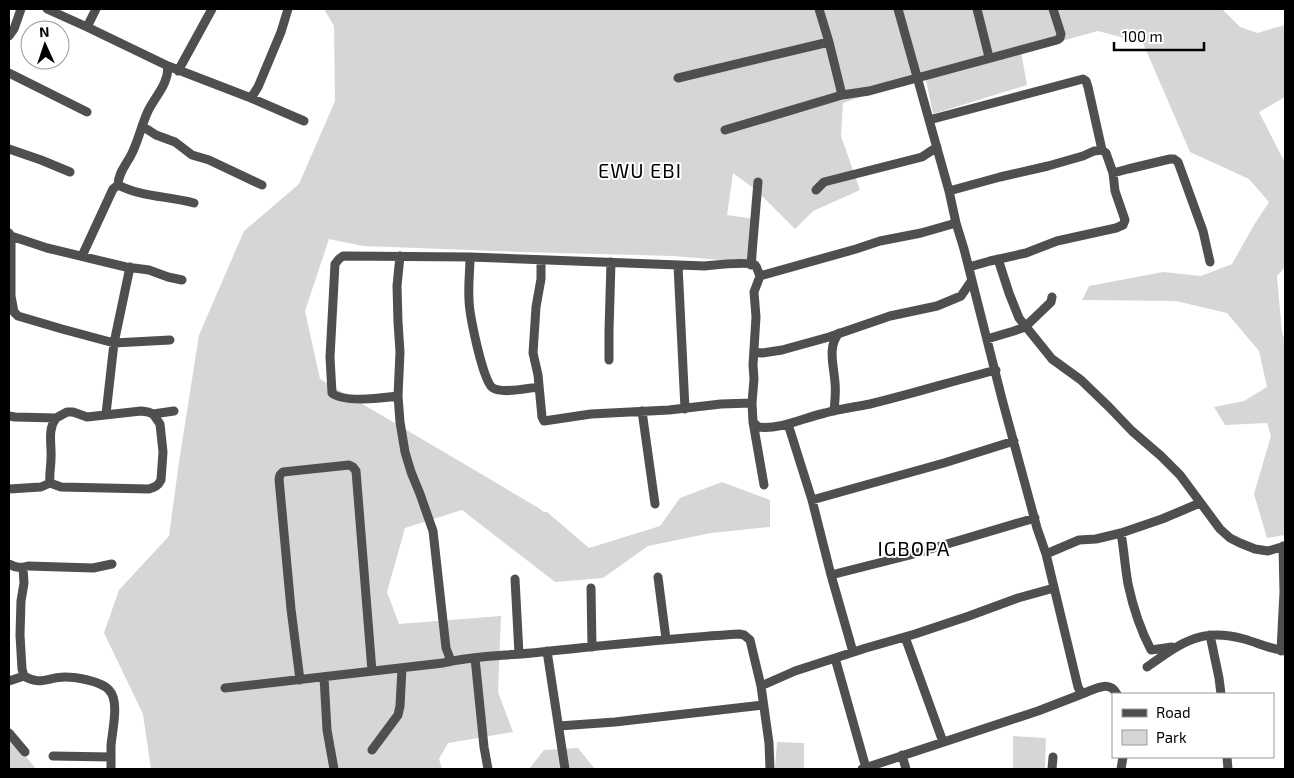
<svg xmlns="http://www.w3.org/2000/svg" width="1294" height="778" font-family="'Exo 2',sans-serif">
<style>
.green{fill:#d6d6d6}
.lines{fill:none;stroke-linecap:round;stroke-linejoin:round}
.minor{stroke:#4f4f4f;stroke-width:9}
.labels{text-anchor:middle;stroke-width:4;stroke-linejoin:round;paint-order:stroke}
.quarter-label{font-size:20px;letter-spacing:1px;fill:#000;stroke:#fff}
</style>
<rect width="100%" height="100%" fill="#fff"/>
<path class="green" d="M324 9H1222L1240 27 1257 33 1285 25V97L1259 112 1283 159 1285 160V267L1277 276 1282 333 1285 340V535L1267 538 1254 494 1271 436 1267 423 1225 425 1214 407 1244 401 1267 387 1259 351 1227 313 1176 301 1082 300 1089 286 1163 272 1201 276 1232 264 1254 225 1269 202 1249 179 1190 152 1143 43 1098 31 1021 52 1027 85 933 114 925 75 843 103 841 136 860 190 813 211 795 229 756 190 733 173 727 215 755 219 757 263 673 256 524 252 363 246 329 239 305 311 320 379 537 507 544 512H547L589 548 660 526 680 498 722 482 770 500V527L711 533 648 546 603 578 555 582 462 510 405 528 387 592 399 624 501 616 498 692 513 732 448 743 439 759 442 769H151L143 714 104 633 119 590 169 536 179 462 199 335 244 231 299 184 335 101 334 26Z
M9 736 36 769H9Z
M1013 736 1046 738 1045 769H1013Z
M777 742 804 743V769H775Z
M578 748 595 769H529L544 750Z"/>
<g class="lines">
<path class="minor" d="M47 9 87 27 168 66 251 98 304 121
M819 9 829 42
M898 9 949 191 956 223 964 249 1002 399 1037 528 1046 554 1078 687 1082 694C1093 690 1109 679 1117 694
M977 9 989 57
M87 27 96 9
M9 36 14 29 21 9
M178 71 212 9
M9 73 87 112
M678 78 829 42 842 95
M251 98 258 87 281 32 288 9
M929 120 1083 79 1086 81 1088 87 1102 150
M142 126 156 135 175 142 192 155 209 160 262 185
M725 130 842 95 869 91 1057 40 1060 38 1061 34 1053 9
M9 149 41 160 70 172
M1113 173 1128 169 1170 159H1174L1178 162 1203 231 1210 262
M118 185C118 172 128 163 133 151 139 138 142 124 148 111 156 95 168 85 168 66
M118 185C142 197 168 196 194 203
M816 190 824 182 922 157 937 147
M949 191 1000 177 1048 166 1083 156 1094 151 1102 150 1106 153 1113 173 1115 191 1125 220 1123 225 1116 228 1057 241 1026 253 990 261 969 267
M9 233 11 236 47 248 126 267 149 270 168 277 182 280
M11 236V296L14 312 18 316 62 329 114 343 170 340
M82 256 113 189 118 185
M400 256 397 286 398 322 400 352 398 396 400 422 405 452 411 472 420 494 433 531 446 648 451 661
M470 257C470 271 468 285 469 299 469 313 483 383 493 388 503 394 527 388 539 387
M998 259 1009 293 1019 318 1052 359 1081 380 1109 407 1132 431 1161 456 1180 475 1220 529 1230 538 1240 543 1255 549 1268 551 1285 546
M541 260V279L536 307 533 353 538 375 542 417 544 421 591 414 669 410 721 404 752 403
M678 265 685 409
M751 265 758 182
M760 276 754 292 756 317 753 365 754 379 752 403 753 422 758 427C780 430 803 418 825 413 839 409 855 407 870 404 912 394 953 381 996 370
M987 339 1014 331 1025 327 1051 302 1052 297
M754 352 762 353 782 350 829 337 890 316 937 306 961 296 972 280
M609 360V331L611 262
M398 396C383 398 343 403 332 393L330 357 335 264 339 259 343 256 470 257 705 266C715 265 747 261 755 265 758 268 758 273 760 276L856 249 880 241 921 233 956 223
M642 411 655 504
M834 411C835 401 836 392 835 383 834 366 827 347 839 333
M106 414 114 343 130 267
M9 416 15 417 56 418 67 412H73L87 417 141 411 148 412 153 414 174 411
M753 422 764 485
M788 424 812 500 831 575 853 652
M50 483 61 487 149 489C155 487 158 486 161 480L163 452 160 424 153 414
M50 483C49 474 51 467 51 458 52 445 47 430 56 418
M9 489 41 487 50 483
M812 500 944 463 1014 441
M1121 533C1124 550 1125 567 1128 584 1133 607 1140 629 1151 650L1172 647
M1046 554 1079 540 1096 539 1121 533 1162 519 1200 503
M9 564C16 568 20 568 28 566L93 568 112 564
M23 568 24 583 21 601 20 635 22 669 24 676C41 686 48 677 65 677 76 677 101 681 109 690 120 701 112 731 111 746 111 754 111 762 111 769
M831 575 910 555 1035 518
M658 577 666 639
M515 579 519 654
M591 588 592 647
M1210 635 1219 678 1221 694
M905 637 943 742
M547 651 565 769
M1281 651 1284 592 1283 546
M475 658 484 747 488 769
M835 658 866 768
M1147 667C1181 643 1200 627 1244 639 1258 643 1271 649 1285 651
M324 677 327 730 334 769
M300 680 291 609 279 479 280 475 283 472 349 465 353 467 356 471 372 671
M9 681 24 676
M225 688 443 663C475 655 508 656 541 652 607 645 673 638 739 634L744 635 750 640 761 686
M559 726 615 722 763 705
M9 733 25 752
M372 750 398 715 400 706 402 668
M902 755 906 769
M53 756 111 757
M1227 757 1228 769
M770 769 769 743 761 686 795 671 866 648 915 634 969 616 1018 598 1054 588
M862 769 1038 711 1082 694
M1052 769 1053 757
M1121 769 1123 757"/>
</g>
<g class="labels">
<g class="quarter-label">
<text x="640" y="178">EWU EBI</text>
<text x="914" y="556">IGBOPA</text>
</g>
</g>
<rect width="1294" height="778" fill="none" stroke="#000000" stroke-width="20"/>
<rect x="1112" y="693" width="162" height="65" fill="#ffffff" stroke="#999999"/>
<rect x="1122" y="709" width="25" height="8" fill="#4f4f4f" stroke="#999999"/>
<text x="1156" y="718" font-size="15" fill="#000000">Road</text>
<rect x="1122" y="730" width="25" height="15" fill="#d6d6d6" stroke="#999999"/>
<text x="1156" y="743" font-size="15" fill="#000000">Park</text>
<g transform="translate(45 45) rotate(357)"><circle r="24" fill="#ffffff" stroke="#999999"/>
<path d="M0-4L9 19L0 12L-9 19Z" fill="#000000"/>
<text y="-8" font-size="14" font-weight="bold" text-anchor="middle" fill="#000000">N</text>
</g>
<path d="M1114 42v8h90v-8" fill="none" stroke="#000000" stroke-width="2.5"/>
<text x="1122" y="42" font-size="15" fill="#000000" stroke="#ffffff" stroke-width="4" paint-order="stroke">100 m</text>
</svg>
